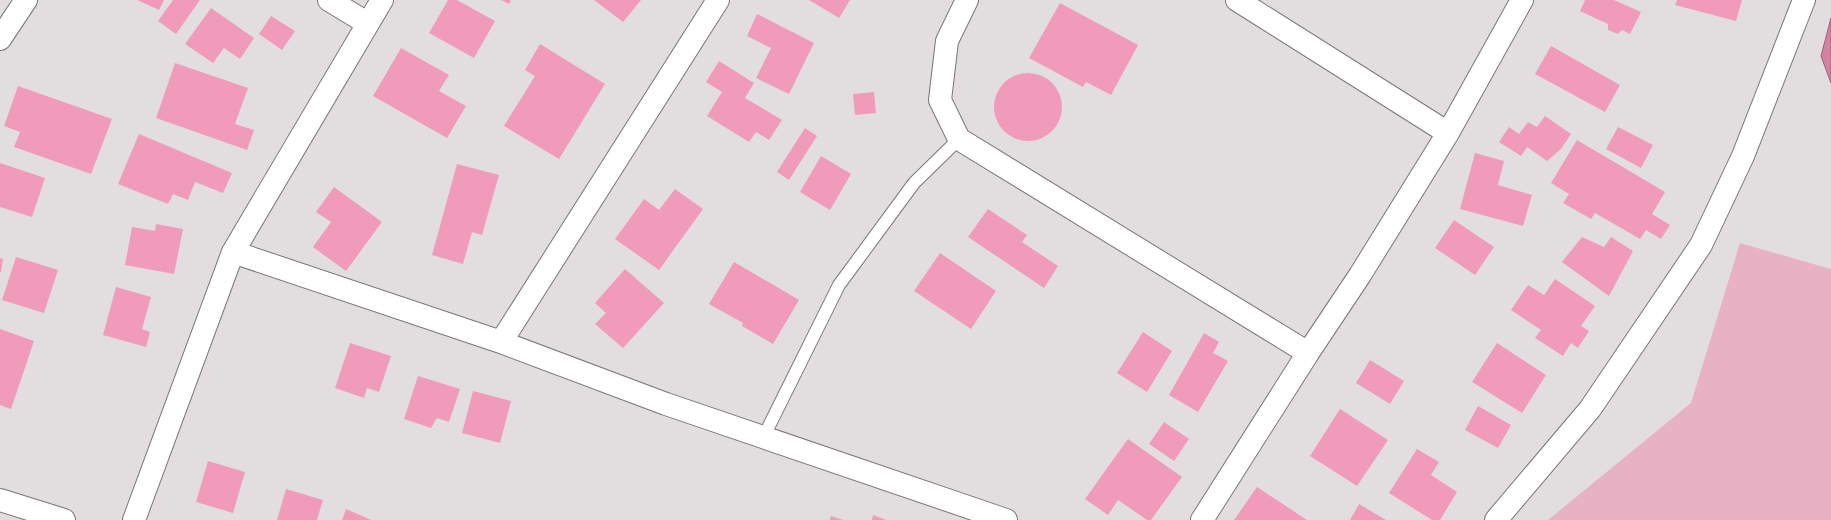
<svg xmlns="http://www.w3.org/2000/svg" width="1831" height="520" font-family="Rubik,sans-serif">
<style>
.green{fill:#e7b2c4}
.water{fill:#d582a2;stroke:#9a6076}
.building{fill:#f09bba}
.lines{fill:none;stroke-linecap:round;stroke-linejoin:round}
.service-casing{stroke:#797677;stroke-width:14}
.minor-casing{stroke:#797677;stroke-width:24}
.service{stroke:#fff;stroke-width:12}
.minor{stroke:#fff;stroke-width:22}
</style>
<rect width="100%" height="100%" fill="#e2dee0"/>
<path class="green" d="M1740 243 1831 269V520H1548L1691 403Z"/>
<path class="water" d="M1831 18V83L1821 56Z"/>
<path class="building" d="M137 0H164L159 10Z
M173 0H200L176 34 158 21Z
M448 0H457L495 21 474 58 429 33Z
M501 0H511L509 4Z
M594 0H641L623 22Z
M809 0H850L839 18Z
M1585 0H1614L1641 12 1630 34 1622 30 1618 34 1608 30V24L1580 11Z
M1677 0H1742L1736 21 1675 5Z
M1060 3 1138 45 1111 95 1086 82 1083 87 1029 58Z
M211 8 254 38 240 59 224 48 213 63 185 44Z
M757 14 814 43 789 94 756 78 771 48 747 36Z
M271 16 295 31 282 50 259 34Z
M540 44 605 84 559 159 504 126 535 76 525 70Z
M1551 46 1620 85 1605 112 1535 74Z
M401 48 449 75 439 91 466 106 447 138 373 96Z
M719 61 754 83 745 98 782 120 769 140 756 132 749 142 707 116 722 92 706 82Z
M175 63 248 88 235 124 254 130 247 150 156 118Z
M994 107a34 34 0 1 1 68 0a34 34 0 1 1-68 0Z
M18 86 112 119 91 174 14 147 20 132 4 126Z
M874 92 876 113 855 115 853 94Z
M1545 116 1571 134 1561 149 1547 161 1527 147 1521 156 1499 142 1509 127 1519 134 1528 122 1537 127Z
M1618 127 1653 145 1641 168 1606 149Z
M805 128 817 136 789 180 777 172Z
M139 134 232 173 223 193 195 182 188 200 173 194 168 204 118 184Z
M1577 140 1665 192 1652 214 1670 225 1661 239 1646 230 1640 239 1595 213 1591 219 1563 203 1569 194 1551 183Z
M1475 153 1504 161 1498 185 1532 195 1523 226 1460 209Z
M821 156 851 174 830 210 800 192Z
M0 163 45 178 32 217 0 207Z
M457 164 499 175 482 235 472 232 463 264 432 255Z
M334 187 382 222 346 271 313 247 331 222 316 212Z
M675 189 703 209 659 270 615 239 644 199 659 210Z
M988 209 1027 235 1022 242 1058 266 1044 288 968 237Z
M1454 220 1494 247 1475 275 1435 248Z
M156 224 183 229 174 274 125 265 132 227 155 231Z
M1582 237 1604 247 1611 237 1633 251 1609 296 1562 262Z
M940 253 996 291 971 329 914 291Z
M16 257 58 270 44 313 2 300Z
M0 258 3 259 1 272H0Z
M734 262 799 300 773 344 742 326 743 323 709 304Z
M625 269 664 303 623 348 595 324 606 313 595 303Z
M1555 279 1595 306 1581 326 1589 331 1578 348 1571 343 1563 356 1535 338 1541 330 1511 310 1528 285 1544 295Z
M116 287 151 297 142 329 150 332 146 347 103 335Z
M0 329 34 341 11 409 0 405Z
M1143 332 1172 351 1147 392 1117 373Z
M1204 333 1219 342 1213 353 1228 361 1198 412 1169 395Z
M350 343 391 356 379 392 367 388 364 398 335 388Z
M1497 343 1546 375 1522 413 1472 382Z
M1370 360 1404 381 1390 404 1356 383Z
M418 376 460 389 449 422 437 418 431 428 404 419Z
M473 391 511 401 500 443 462 433Z
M1478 406 1511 425 1498 448 1465 430Z
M1340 409 1388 440 1357 486 1310 456Z
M1164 422 1189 439 1174 461 1149 444Z
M1128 439 1182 477 1151 520H1147L1118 500 1108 515 1085 499Z
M1417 449 1439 462 1431 475 1457 492 1440 520H1432L1389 493Z
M208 461 245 472 233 513 196 502Z
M1257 487 1307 520H1234Z
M286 489 323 500 317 520H277Z
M1359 504 1386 520H1350Z
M346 509 371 520H342Z
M873 515 886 520H872Z
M831 516 843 520H830Z"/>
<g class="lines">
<g class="service-casing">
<path id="service" d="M764 436 839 285 914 183 959 139"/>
</g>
<g class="minor-casing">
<path id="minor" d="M329 0 367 23
M967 0 947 41 940 100 959 139 1308 353
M1237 0 1448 133
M0 39 26 0
M233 252 501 342 666 404 1006 520
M501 342 718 0
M0 500 64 520
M134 520 233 252 382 0
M1202 520 1308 353 1360 275 1448 133 1522 0
M1496 520 1590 409 1701 245 1743 156 1804 0"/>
</g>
<use href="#service" class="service"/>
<use href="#minor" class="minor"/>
</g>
</svg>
